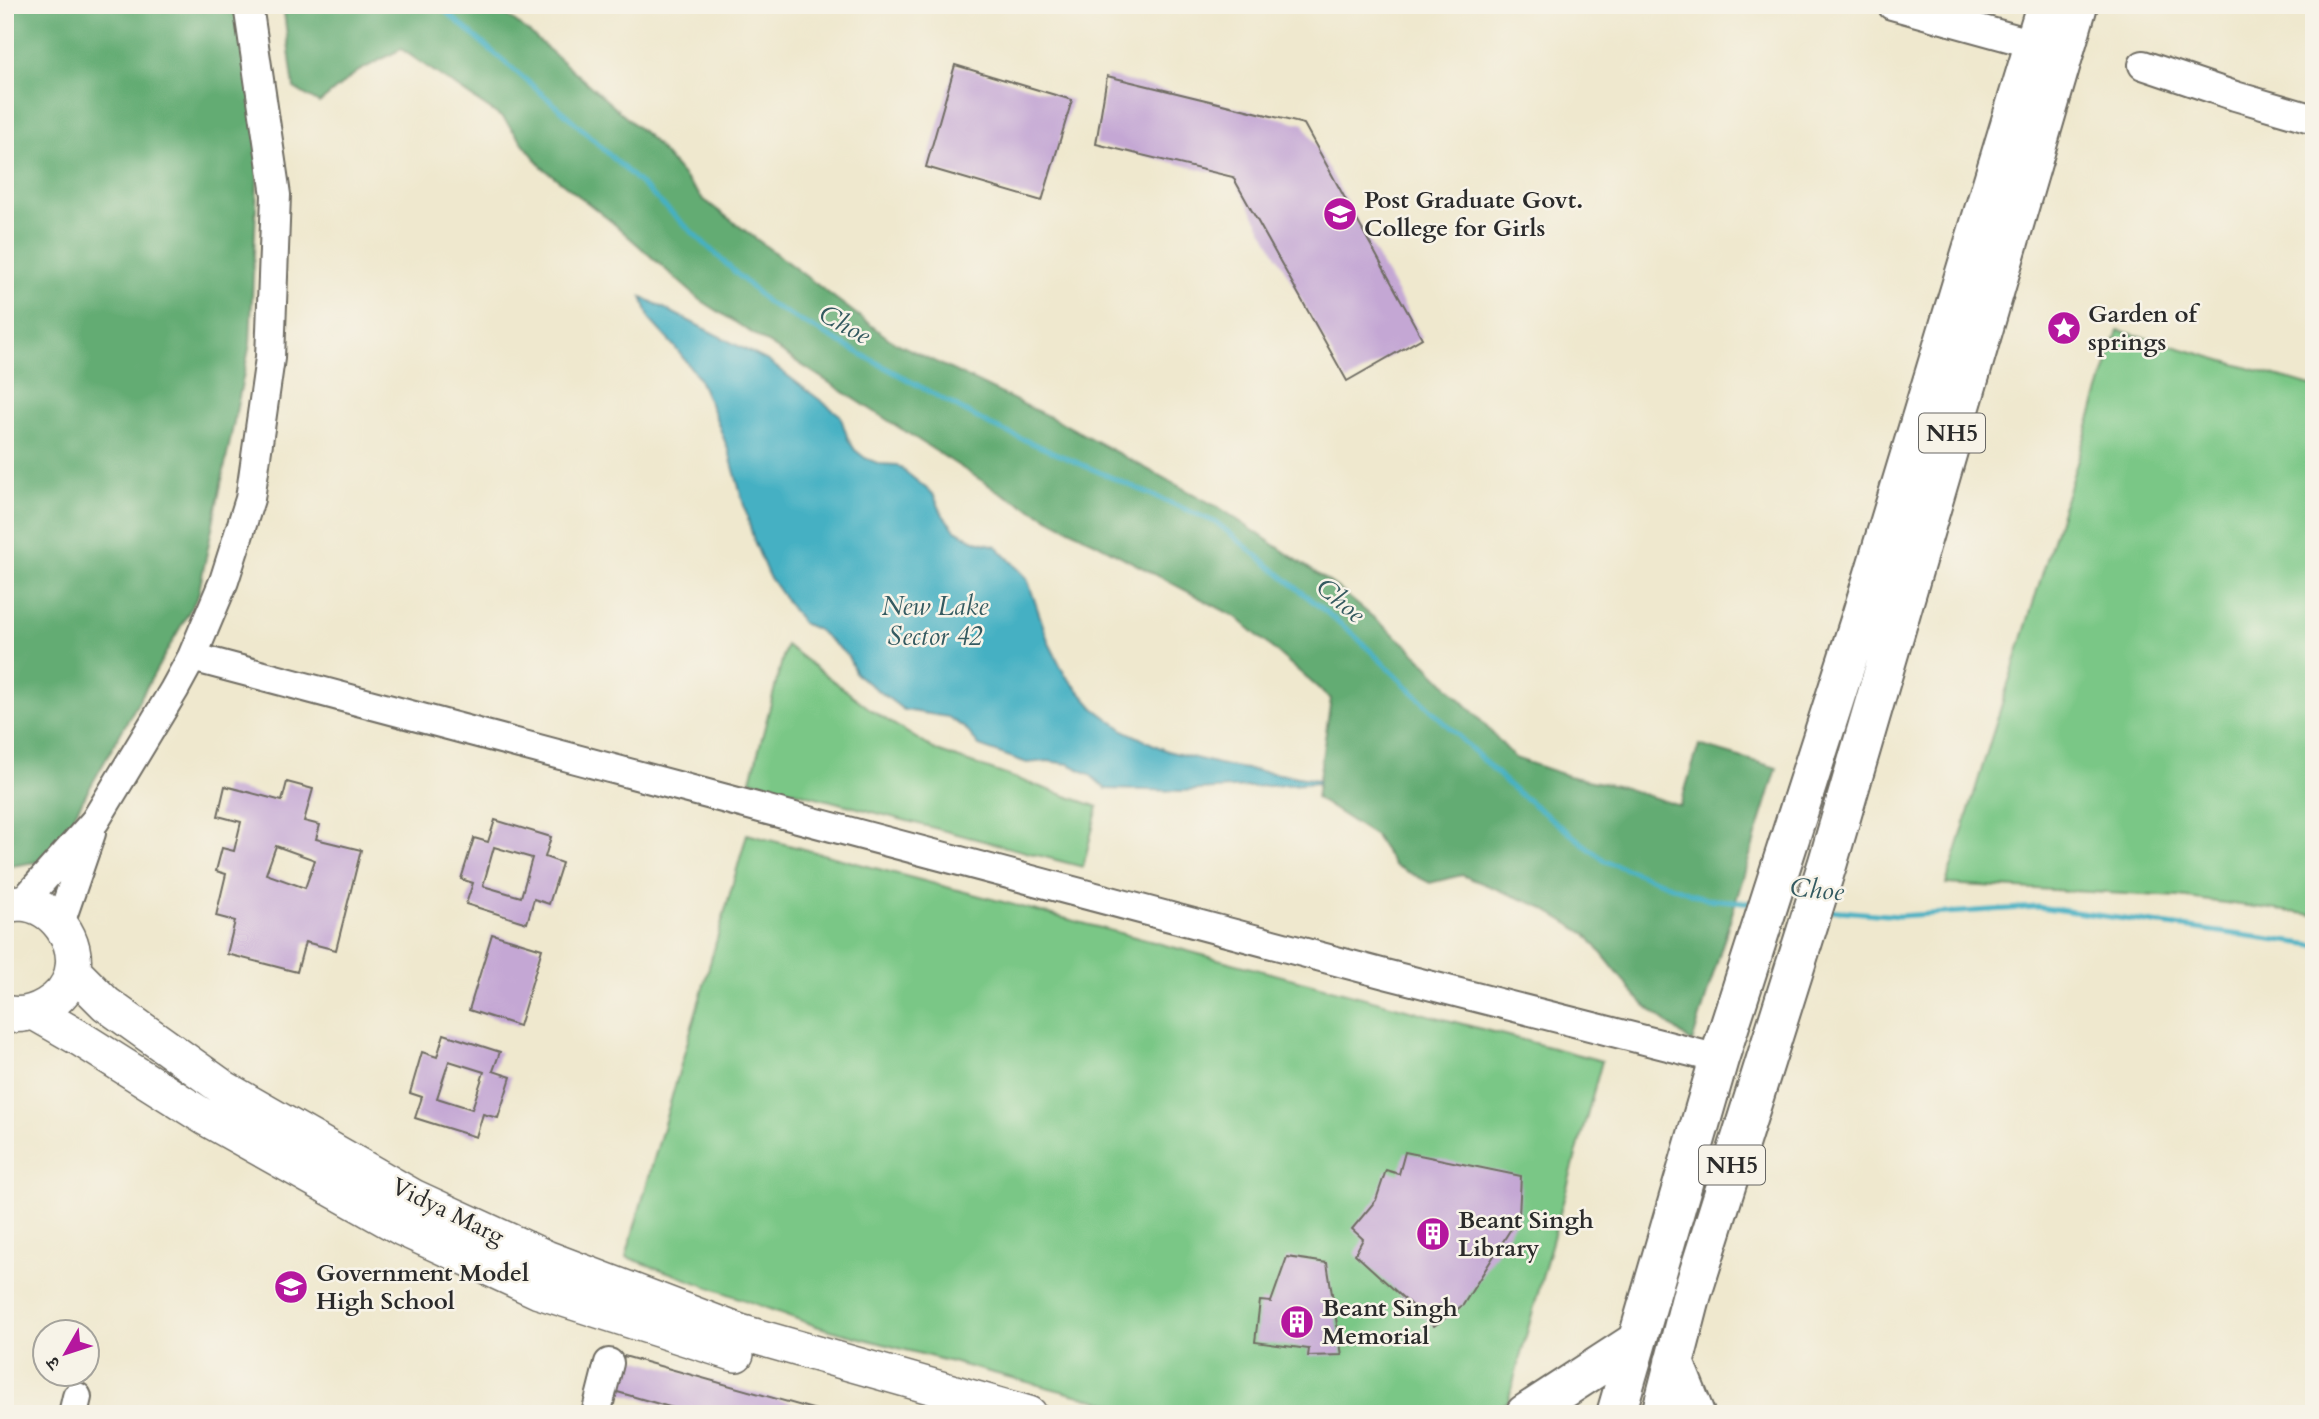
<svg xmlns="http://www.w3.org/2000/svg" width="2319" height="1419" font-family="Cardo,'Noto Serif Devanagari',serif">
<style>
.green{fill:#7ac786;stroke:#527958;stroke-width:2}
.forest{fill:#63ac73;stroke:#476c4f;stroke-width:2}
.water{fill:#45b0c3;stroke:#386e77;stroke-width:2}
.lines{fill:none;stroke-linecap:round;stroke-linejoin:round}
.stream{stroke:#45b0c3;stroke-width:5}
.building{fill:#c4a7d4;fill-rule:evenodd}
.minor-casing{stroke:#706d64;stroke-width:32}
.major-casing{stroke:#706d64;stroke-width:38}
.highway-casing{stroke:#706d64;stroke-width:42}
.minor{stroke:#fff;stroke-width:28}
.major{stroke:#fff;stroke-width:35}
.highway{stroke:#fff;stroke-width:38}
.labels{text-anchor:middle;stroke-width:5;stroke-linejoin:round;paint-order:stroke}
.shield{fill:#f7f3e8;stroke:#686764;stroke-width:2}
.shield-label{font-size:23px;font-weight:bold;fill:#2b2b2b}
.poi-label{font-size:24px;font-weight:bold;fill:#2b2b2b;stroke:#f7f3e8;text-anchor:start}
.street-label{font-size:24px;fill:#2b2b2b;stroke:#f7f3e8}
.water-label{font-size:26px;font-style:italic;fill:#345a60;stroke:#f7f3e8}
</style>
<rect width="100%" height="100%" fill="#f7f3e8"/>
<filter id="ink" filterUnits="userSpaceOnUse"><feTurbulence type="fractalNoise" baseFrequency=".0143" numOctaves="2"/><feDisplacementMap in="SourceGraphic" scale="14" xChannelSelector="R" yChannelSelector="G"/><feConvolveMatrix kernelMatrix="1 2 1 2 8 2 1 2 1" color-interpolation-filters="sRGB"/></filter>
<filter id="wash" filterUnits="userSpaceOnUse"><feTurbulence type="fractalNoise" baseFrequency=".00686" numOctaves="4" result="noise"/><feDisplacementMap in="SourceGraphic" scale="28" xChannelSelector="R" yChannelSelector="G"/><feGaussianBlur stdDeviation="1.57" result="paint"/><feColorMatrix in="noise" values="0 0 0 0 0 0 0 0 0 0 0 0 0 0 0 0 0 1.4 0 .05"/><feComposite in="paint" operator="in"/></filter>
<g filter="url(#wash)">
<rect width="100%" height="100%" fill="#efe8ce"/>
<path class="green" d="M2118 330 2314 387V915L2180 897 1946 884Z
M786 645 874 712 937 751 1098 807 1083 867 751 780Z
M747 834 1602 1061 1508 1401 1486 1414H1148L819 1327 626 1257Z"/>
<path class="forest" d="M5 5H245L259 140 250 344 198 596 49 860 5 867Z
M283 5H493L531 34 653 141 703 199 892 341 1064 424 1223 510 1335 586 1408 646 1471 710 1515 758 1568 776 1621 787 1680 806 1699 745 1777 768 1692 1043 1640 1001 1586 934 1539 906 1462 875 1430 883 1394 865 1375 836 1316 798 1331 699 1236 617 1001 493 699 299 612 222 542 167 504 119 401 49 357 72 319 103 294 88Z"/>
<path class="water" d="M642 297 768 361 840 415 848 439 855 450 865 458 880 464 897 465 933 494 943 515 955 530 976 541 996 546 1027 578 1049 643 1065 675 1094 708 1125 731 1167 751 1227 766 1317 780 1318 783 1182 791 1106 789 1089 774 1069 764 1047 761 1027 763 979 746 966 729 948 717 904 710 856 674 848 656 832 642 818 630 802 623 768 575 754 541 729 452 714 413 698 377 673 345 650 320Z"/>
<g class="lines">
<path class="stream" d="M438 5 568 116 768 303 990 425 1217 523 1353 634 1511 787 1605 861 1706 899 1755 903
M1828 910 1899 916 2038 907 2314 945"/>
</g>
<g id="blocks">
<path class="building" d="M955 65 1072 100 1042 201 926 167Z
M1107 76 1304 124 1422 338 1347 381 1233 177 1096 144Z
M287 782 313 789 304 821 320 825 316 839 361 850 336 950 305 942 297 972 227 954 235 921 216 916 226 874 216 871 222 848 234 851 241 822 218 816 225 786 282 801ZM276 846 315 860 305 888 266 874Z
M495 820 551 837 545 857 562 863 549 904 534 899 527 923 466 904 473 883 461 879 474 838 488 842ZM494 847 532 858 521 897 483 886Z
M492 934 542 949 519 1026 469 1010Z
M444 1034 500 1052 493 1071 511 1077 498 1118 483 1114 476 1137 415 1118 422 1097 410 1093 422 1052 437 1057ZM449 1061 484 1072 472 1109 437 1098Z
M1405 1152 1521 1176 1519 1216 1463 1305 1434 1326 1355 1254 1363 1239 1352 1229 1376 1200 1386 1170 1399 1174Z
M1287 1257 1327 1263 1342 1355 1308 1356 1309 1349 1255 1342 1260 1301 1271 1302Z
M624 1356 827 1413V1414H694L614 1391Z"/>
</g>
</g>
<g filter="url(#ink)">
<use href="#blocks" fill-opacity="0" stroke="#706d64" stroke-width="2"/>
<g class="lines">
<g class="minor-casing">
<path id="minor" d="M1892 5 2034 44
M2143 65 2235 96 2314 119
M192 657 1385 974 1719 1059
M22 903 95 821 174 690 192 657 224 581 250 499 270 358 276 195 248 5
M60 923 91 833
M73 1414 77 1397
M596 1414 609 1363"/>
</g>
<g class="major-casing">
<path id="major" d="M5 905C10 904 16 903 21 903 54 905 80 941 72 973 66 1000 32 1020 5 1013
M73 971 106 1004 225 1089 413 1197 546 1258 740 1332 1029 1414
M34 1012 81 1039 206 1118 402 1228 539 1291 736 1354"/>
</g>
<g class="highway-casing">
<path id="highway" d="M1674 1362 1695 1414
M1525 1414 1637 1341
M1616 1414 1719 1059 1861 617 2046 5
M1661 1414 1692 1294 1828 862 2078 5"/>
</g>
<use href="#minor" class="minor"/>
<use href="#major" class="major"/>
<use href="#highway" class="highway"/>
</g>
</g>
<defs>
<g id="university-disc" transform="scale(1.75)"><circle r="9.5" fill="#b5179e" stroke="#f7f3e8"/><path d="M0-5L7-2L0 1L-7-2ZM-4 1L0 2.5L4 1V4Q0 6-4 4Z" fill="#fff"/></g>
<g id="sight-disc" transform="scale(1.75)"><circle r="9.5" fill="#b5179e" stroke="#f7f3e8"/><path d="M0-6L1.8-2.2L6-1.7L2.9 1.2L3.7 5.4L0 3.3L-3.7 5.4L-2.9 1.2L-6-1.7L-1.8-2.2Z" fill="#fff"/></g>
<g id="building-disc" transform="scale(1.75)"><circle r="9.5" fill="#b5179e" stroke="#f7f3e8"/><path d="M-4-6H4V6H1V3H-1V6H-4ZM-2.5-4.3h1.7v1.8h-1.7ZM.8-4.3h1.7v1.8H.8ZM-2.5-1h1.7V.8h-1.7ZM.8-1h1.7V.8H.8Z" fill="#fff"/></g>
<g id="school-disc" transform="scale(1.75)"><circle r="9.5" fill="#b5179e" stroke="#f7f3e8"/><path d="M0-5L7-2L0 1L-7-2ZM-4 1L0 2.5L4 1V4Q0 6-4 4Z" fill="#fff"/></g>
</defs>
<g fill-rule="evenodd">
<use href="#university-disc" x="1340" y="214"/>
<use href="#sight-disc" x="2064" y="328"/>
<use href="#building-disc" x="1433" y="1234"/>
<use href="#school-disc" x="291" y="1287"/>
<use href="#building-disc" x="1297" y="1322"/>
</g>
<g class="labels">
<g class="shield">
<rect x="1919" y="413.5" width="66" height="39" rx="5"/>
<rect x="1699" y="1145.5" width="66" height="39" rx="5"/>
</g>
<g class="shield-label">
<text x="1952" y="441">NH5</text>
<text x="1732" y="1173">NH5</text>
</g>
<g class="poi-label">
<text x="1364" y="208">Post Graduate Govt.<tspan x="1364" dy="28">College for Girls</tspan></text>
<text x="2088" y="322">Garden of<tspan x="2088" dy="28">springs</tspan></text>
<text x="1458" y="1228">Beant Singh<tspan x="1458" dy="28">Library</tspan></text>
<text x="316" y="1281">Government Model<tspan x="316" dy="28">High School</tspan></text>
<text x="1322" y="1316">Beant Singh<tspan x="1322" dy="28">Memorial</tspan></text>
</g>
<g class="street-label">
<text transform="translate(448 1211) rotate(26)" y="8">Vidya Marg</text>
</g>
<g class="water-label">
<text transform="translate(845 324) rotate(29)" y="9">Choe</text>
<text transform="translate(1341 600) rotate(40)" y="9">Choe</text>
<text x="935" y="615">New Lake<tspan x="935" dy="30">Sector 42</tspan></text>
<text transform="translate(1817 889) rotate(5)" y="9">Choe</text>
</g>
</g>
<rect width="2319" height="1419" fill="none" stroke="#f7f3e8" stroke-width="28"/>
<g transform="translate(66 1353) rotate(231)"><circle r="33" fill="#f7f3e8" stroke="#a5a39c" stroke-width="2"/>
<path d="M0-5L12 26L0 18L-12 26Z" fill="#b5179e"/>
<text y="-10" font-size="19" font-weight="bold" text-anchor="middle" fill="#2b2b2b">उ</text>
</g>
</svg>
